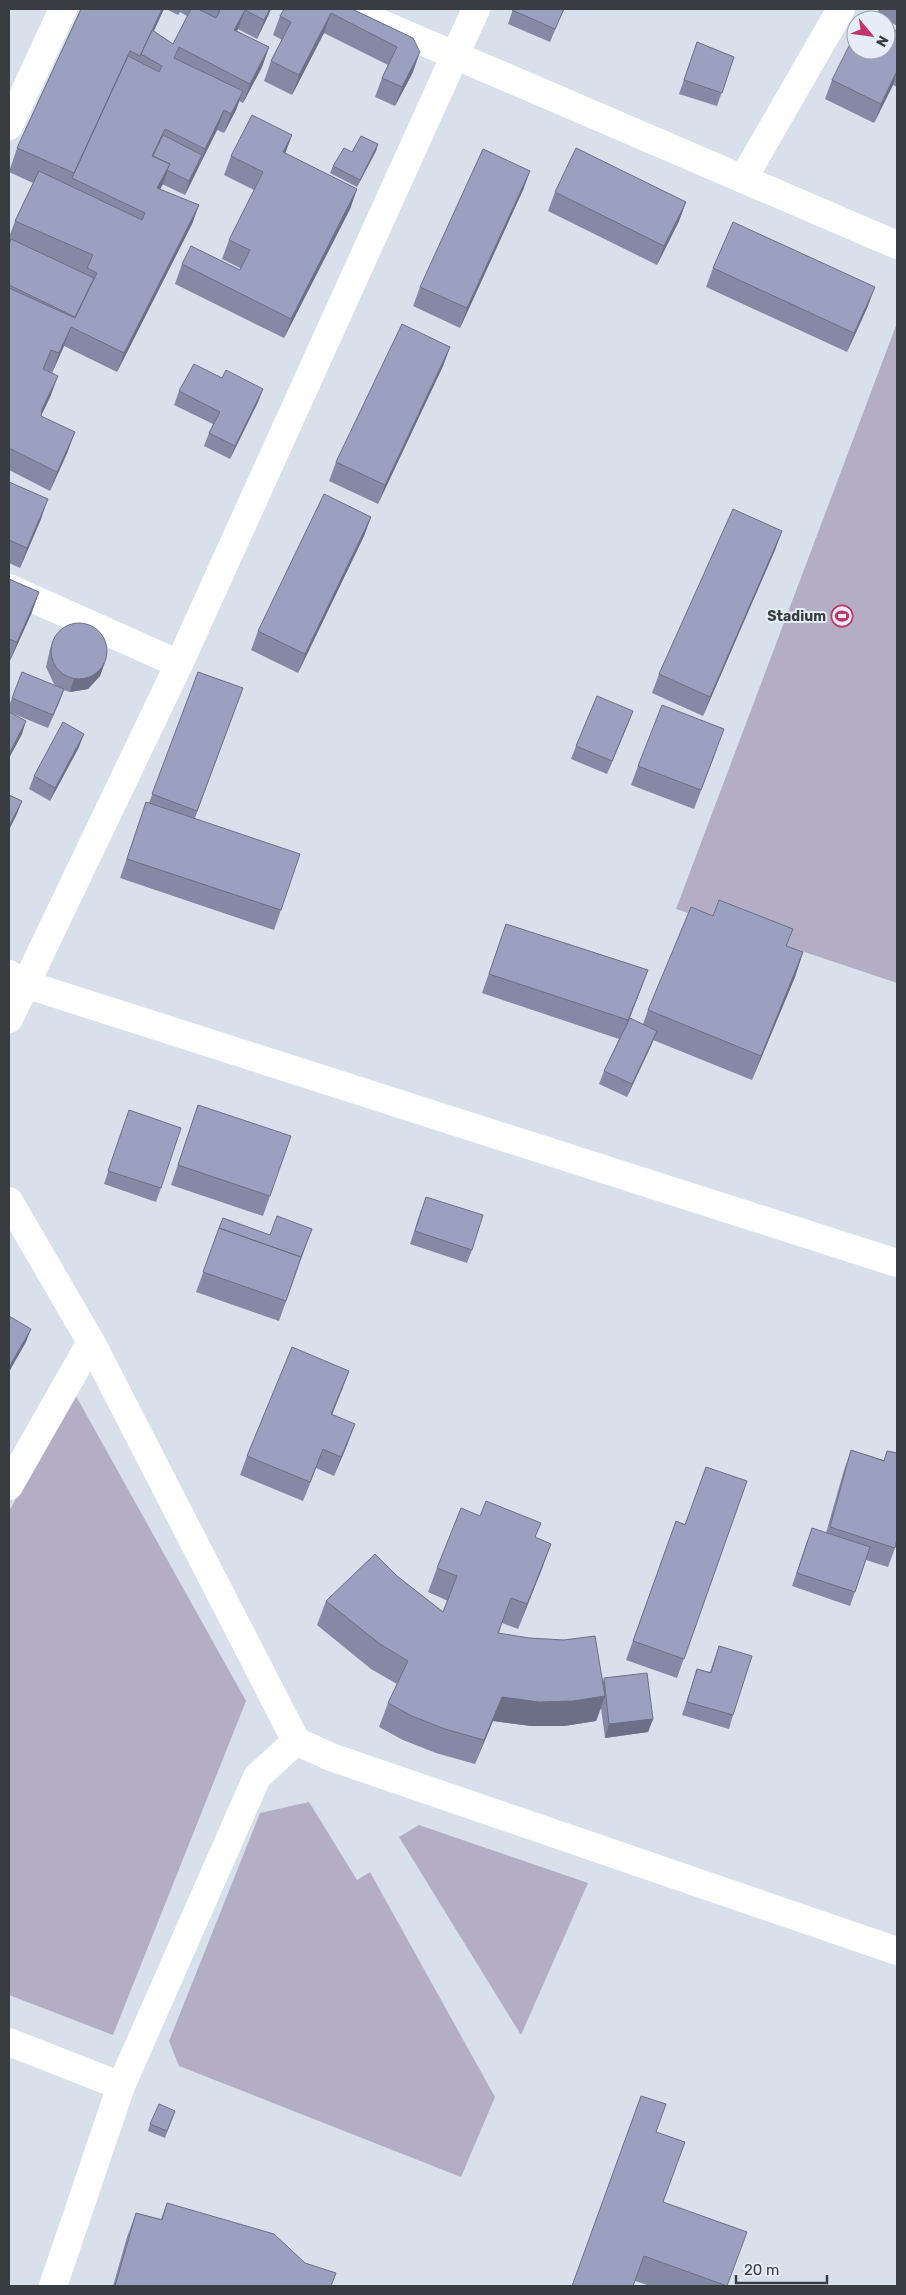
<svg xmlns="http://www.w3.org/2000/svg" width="906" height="2295" font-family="Rubik,sans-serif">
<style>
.green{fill:#b4aec4}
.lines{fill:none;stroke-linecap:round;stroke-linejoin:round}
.street{stroke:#fff;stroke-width:28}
.secondary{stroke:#fff;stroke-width:28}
.wall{fill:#848aa5}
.shaded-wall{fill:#6c7086}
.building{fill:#9aa0c0;stroke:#6c7086}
.labels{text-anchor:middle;stroke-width:4;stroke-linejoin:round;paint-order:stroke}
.poi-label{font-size:14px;font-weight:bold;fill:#393c40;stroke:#e5edf9;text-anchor:end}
</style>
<rect width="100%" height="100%" fill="#d7e0eb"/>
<path class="green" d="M897 323V983L676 909Z
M76 1396 246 1701 113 2035 9 1995V1511Z
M309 1802 357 1880 370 1872 495 2097 461 2177 179 2066 169 2041 260 1813Z
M419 1825 588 1883 521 2035 399 1837Z"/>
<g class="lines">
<path class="street" d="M743 179 841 9
M9 588 179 664
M9 1019 179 664 476 9
M9 1201 91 1342 296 1741 331 1757 897 1951
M9 1486 91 1342
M9 2042 121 2086
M53 2286 121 2086 257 1777 296 1741"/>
<path class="secondary" d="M347 9 897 245
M9 126 63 9
M9 974 25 984 897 1263"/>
</g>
<path class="wall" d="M81 9H164L154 31 173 44 187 16 180 12 178 15 166 9H271L268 16 257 39 238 29 237 31 269 47 262 67 243 103 239 101 236 110 224 133 217 130 185 195 162 184 160 189 199 205 192 224 117 372 64 346 52 373 44 369 51 395 41 416 68 451 50 491 9 470V244L10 241 9 240V237L15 221 33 183 9 172 17 148Z
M352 9 413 38V72L395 106 375 97 382 78 388 65 324 33 292 95 264 81 271 61 282 40 273 35 280 16Z
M513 9H564L550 42 508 24Z
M879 9H897V26L877 14Z
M897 31V87L893 85 874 123 825 99 832 80Z
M697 42 734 57 717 106 679 94Z
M292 135 285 153 357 189 350 209 284 338 175 284 182 264 240 270V268L222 259 229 240 254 190 224 175 231 156Z
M378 144 376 151 357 187 330 173 333 166 352 152Z
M530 171 523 190 460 328 413 306 420 287Z
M555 192 686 202 679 221 657 265 548 211Z
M713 268 868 306 847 352 706 287Z
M450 347 443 366 378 504 329 481 336 462Z
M222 378 263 389 258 402 230 459 204 446 209 433 213 424 174 405 179 391Z
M9 482 41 519 20 568 9 563Z
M371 517 364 536 298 673 251 650 258 631Z
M782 531 775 550 703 716 652 693 659 674Z
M9 579 39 592 32 612 10 661H9Z
M55 636 105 662 100 676 88 689 70 692 63 690 48 728 9 712 22 734 9 758V706L12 698 58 687 54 684 46 667 50 649Z
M198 672 243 688 195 818 281 910 274 930 120 878 146 802 149 803Z
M628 724 607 774 571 759 576 746Z
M79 747 50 801 29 789 34 776Z
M717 749 694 809 631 785 638 766Z
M506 924 648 970 629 1020 643 1024 648 1010 787 946 803 952 795 977 752 1080 653 1040 627 1097 599 1084 604 1071 619 1039 482 993Z
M198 1105 270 1196 263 1216 171 1185Z
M124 1124 161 1188 156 1202 104 1184Z
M421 1210 472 1250 467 1263 410 1244Z
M223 1218 270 1235 312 1229 279 1321 196 1292Z
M349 1371 332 1415 348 1443 334 1476 316 1468 303 1501 240 1475 247 1456Z
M851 1450 884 1460 887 1451 895 1548 888 1567 866 1560 850 1606 792 1586 807 1541 826 1533 844 1470Z
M747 1481 677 1678 626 1660 676 1521 685 1524Z
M480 1516 541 1523 535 1537 551 1544 518 1629 502 1623 499 1633 603 1682 604 1678 653 1719 648 1732 605 1738 601 1708 596 1721 564 1726H531L493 1721 475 1764 436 1753 403 1740 379 1727 388 1703 397 1684 371 1669 317 1625 326 1601 397 1576 443 1612 448 1601 428 1592 437 1568Z
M719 1646 733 1715 729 1729 682 1715 697 1669 710 1672Z
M175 2111 165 2138 148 2131 150 2124Z
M656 2132 663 2202 727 2286H650L635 2281Z
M167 2203 305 2263 331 2286H113L127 2237 136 2213 161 2219Z"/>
<path class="shaded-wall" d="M162 9H164L142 55 141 54 131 80 140 56Z
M270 9H271L268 16 257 39 264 20Z
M245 10 238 29 227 49 234 30Z
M331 13 324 33 292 95 299 75Z
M269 47 262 67 243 103 250 84Z
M420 52 413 72 395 106 402 87Z
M897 71 893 85 874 123 881 104Z
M243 91 236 110 224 133 231 114Z
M224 110 217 130 198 168 205 149Z
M292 135 285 154 283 152Z
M378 144 376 151 357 187 360 180Z
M202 155 198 168 185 195 189 181Z
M170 164 163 184 150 208 157 188Z
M530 171 523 190 460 328 467 308Z
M357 189 350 209 284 338 291 319Z
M686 202 679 221 657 265 664 246Z
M199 205 192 224 117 372 124 353Z
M875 287 868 306 847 352 854 333Z
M71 327 64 346 52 373 59 353Z
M450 347 443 366 378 504 385 485Z
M58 376 51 395 35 428 42 409Z
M263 389 258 402 230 459 235 446Z
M75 432 68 451 50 491 57 472Z
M48 499 41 519 20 568 27 548Z
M371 517 364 536 298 673 305 654Z
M782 531 775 550 703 716 710 697Z
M39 592 32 612 10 661 17 642Z
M105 662 100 676 88 689 70 692 74 679Z
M64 689 59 703 48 728 53 715Z
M633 711 628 724 607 774 612 761Z
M26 721 22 734 9 758V754Z
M84 734 79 747 50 801 55 788Z
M22 801 17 814 9 830V826Z
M803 952 795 977 752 1080 761 1056Z
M648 970 641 989 621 1040 628 1020Z
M657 1031 652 1044 627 1097 632 1084Z
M31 1329 26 1342 9 1372V1367Z
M349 1371 342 1390 324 1434 331 1414Z
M355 1424 348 1443 334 1476 341 1457Z
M323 1449 316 1468 303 1501 310 1482Z
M551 1544 542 1569 518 1629 527 1604Z
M605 1696 596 1721 564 1726H531L493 1721 475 1764 484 1740 502 1697Z
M653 1719 648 1732 605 1738 609 1724Z"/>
<path class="building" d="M81 9H162L140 56 130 51 74 173 17 148Z
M191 9H198L216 18 220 11 216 9H270L264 20 245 10 234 30 269 47 250 84 179 47 174 58 243 91 231 114 224 110 205 149 165 129 152 156 170 164 157 188 199 205 124 353 71 327 59 353 51 350 43 369 58 376 42 409 41 416 75 432 57 472 9 448V288L75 318 97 273 87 268 93 255 15 221 39 171 142 220 145 213 72 178 128 56 159 72 162 66 141 54 152 30 173 44Z
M284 9H352L413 38 420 52 402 87 382 78 397 47 331 13 299 75 271 61 291 22 280 16Z
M513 9H564L555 29 512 10Z
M865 15 875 20H862Z
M886 26 897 31V71L881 104 832 80 856 32V50H886Z
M697 42 734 57 722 93 684 80Z
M252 115 292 135 283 152 357 189 291 319 182 264 191 246 240 270 250 250 229 240 263 172 231 156Z
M163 135 202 155 189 181 167 170 170 164 153 156Z
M361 136 378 144 360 180 333 166 344 148 352 152Z
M576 148 686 202 664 246 555 192Z
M483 149 530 171 467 308 420 287Z
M733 222 875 287 854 333 713 268Z
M11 239 94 278 75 317 9 285V244Z
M402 324 450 347 385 485 336 462Z
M194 364 222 378 226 370 263 389 235 446 209 433 220 412 179 391Z
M9 482 48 499 27 548 9 540Z
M324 494 371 517 305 654 258 631Z
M733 509 782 531 710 697 659 674Z
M9 579 39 592 17 642 9 639Z
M51 651a28 28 0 1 1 56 0a28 28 0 1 1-56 0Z
M22 672 64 689 53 715 12 698Z
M198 672 243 688 197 811 152 794Z
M597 696 633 711 612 761 576 746Z
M662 705 724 729 701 790 638 766Z
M9 712 26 721 9 754Z
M63 722 84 734 55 788 34 776Z
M9 795 22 801 9 826Z
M146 802 300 854 281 910 127 859Z
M719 900 793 929 786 946 803 952 761 1056 648 1010 691 907 713 916Z
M506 924 648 970 628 1020 489 974Z
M630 1018 657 1031 632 1084 604 1071Z
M198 1105 291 1136 270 1196 178 1165Z
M129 1110 181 1128 161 1188 108 1171Z
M426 1197 483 1215 472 1250 415 1231Z
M277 1216 312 1229 301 1257 219 1228 223 1218 270 1235Z
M219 1228 301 1257 286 1301 203 1272Z
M9 1316 31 1329 9 1367Z
M292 1347 349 1371 331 1414 355 1424 341 1457 323 1449 310 1482 247 1456Z
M851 1450 884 1461 887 1451 897 1453V1539L895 1548 830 1527Z
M706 1467 747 1481 684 1659 633 1641 676 1521 685 1525Z
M486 1501 541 1523 535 1537 551 1544 527 1604 511 1598 498 1633 529 1638 564 1640 595 1636 605 1696 573 1701 539 1702 502 1697 484 1740 445 1729 412 1716 388 1703 408 1661 380 1644 326 1601 375 1554 397 1576 443 1612 457 1576 437 1568 461 1508 480 1516Z
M812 1528 870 1547 855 1592 797 1573Z
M719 1646 752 1656 733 1715 687 1702 697 1669 711 1673Z
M647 1673 653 1719 609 1724 604 1678Z
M641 2096 666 2104 656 2132 685 2142 663 2202 747 2232 727 2286 644 2256 633 2286H572Z
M159 2104 175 2111 167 2131 150 2124Z
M167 2203 274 2234 305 2263 336 2273 331 2286H115L136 2213 162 2220Z"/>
<defs>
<g id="stadium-ring" transform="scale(1.125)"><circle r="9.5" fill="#e5edf9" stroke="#c1356a" stroke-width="1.5"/><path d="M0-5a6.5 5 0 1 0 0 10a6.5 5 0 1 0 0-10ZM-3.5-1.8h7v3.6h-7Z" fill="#c1356a"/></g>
</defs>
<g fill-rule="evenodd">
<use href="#stadium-ring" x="842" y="616"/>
</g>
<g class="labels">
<g class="poi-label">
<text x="826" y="621">Stadium</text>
</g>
</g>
<rect width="906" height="2295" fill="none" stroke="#393c40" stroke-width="20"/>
<g transform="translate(871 35) rotate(119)"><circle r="24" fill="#e5edf9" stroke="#a0a6af"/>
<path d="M0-4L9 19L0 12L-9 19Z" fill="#c1356a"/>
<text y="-8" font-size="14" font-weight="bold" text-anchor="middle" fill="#393c40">N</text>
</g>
<path d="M736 2275v8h91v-8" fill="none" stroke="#393c40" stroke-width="2.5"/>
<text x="744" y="2275" font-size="15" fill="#393c40" stroke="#e5edf9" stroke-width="4" paint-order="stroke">20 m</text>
</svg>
